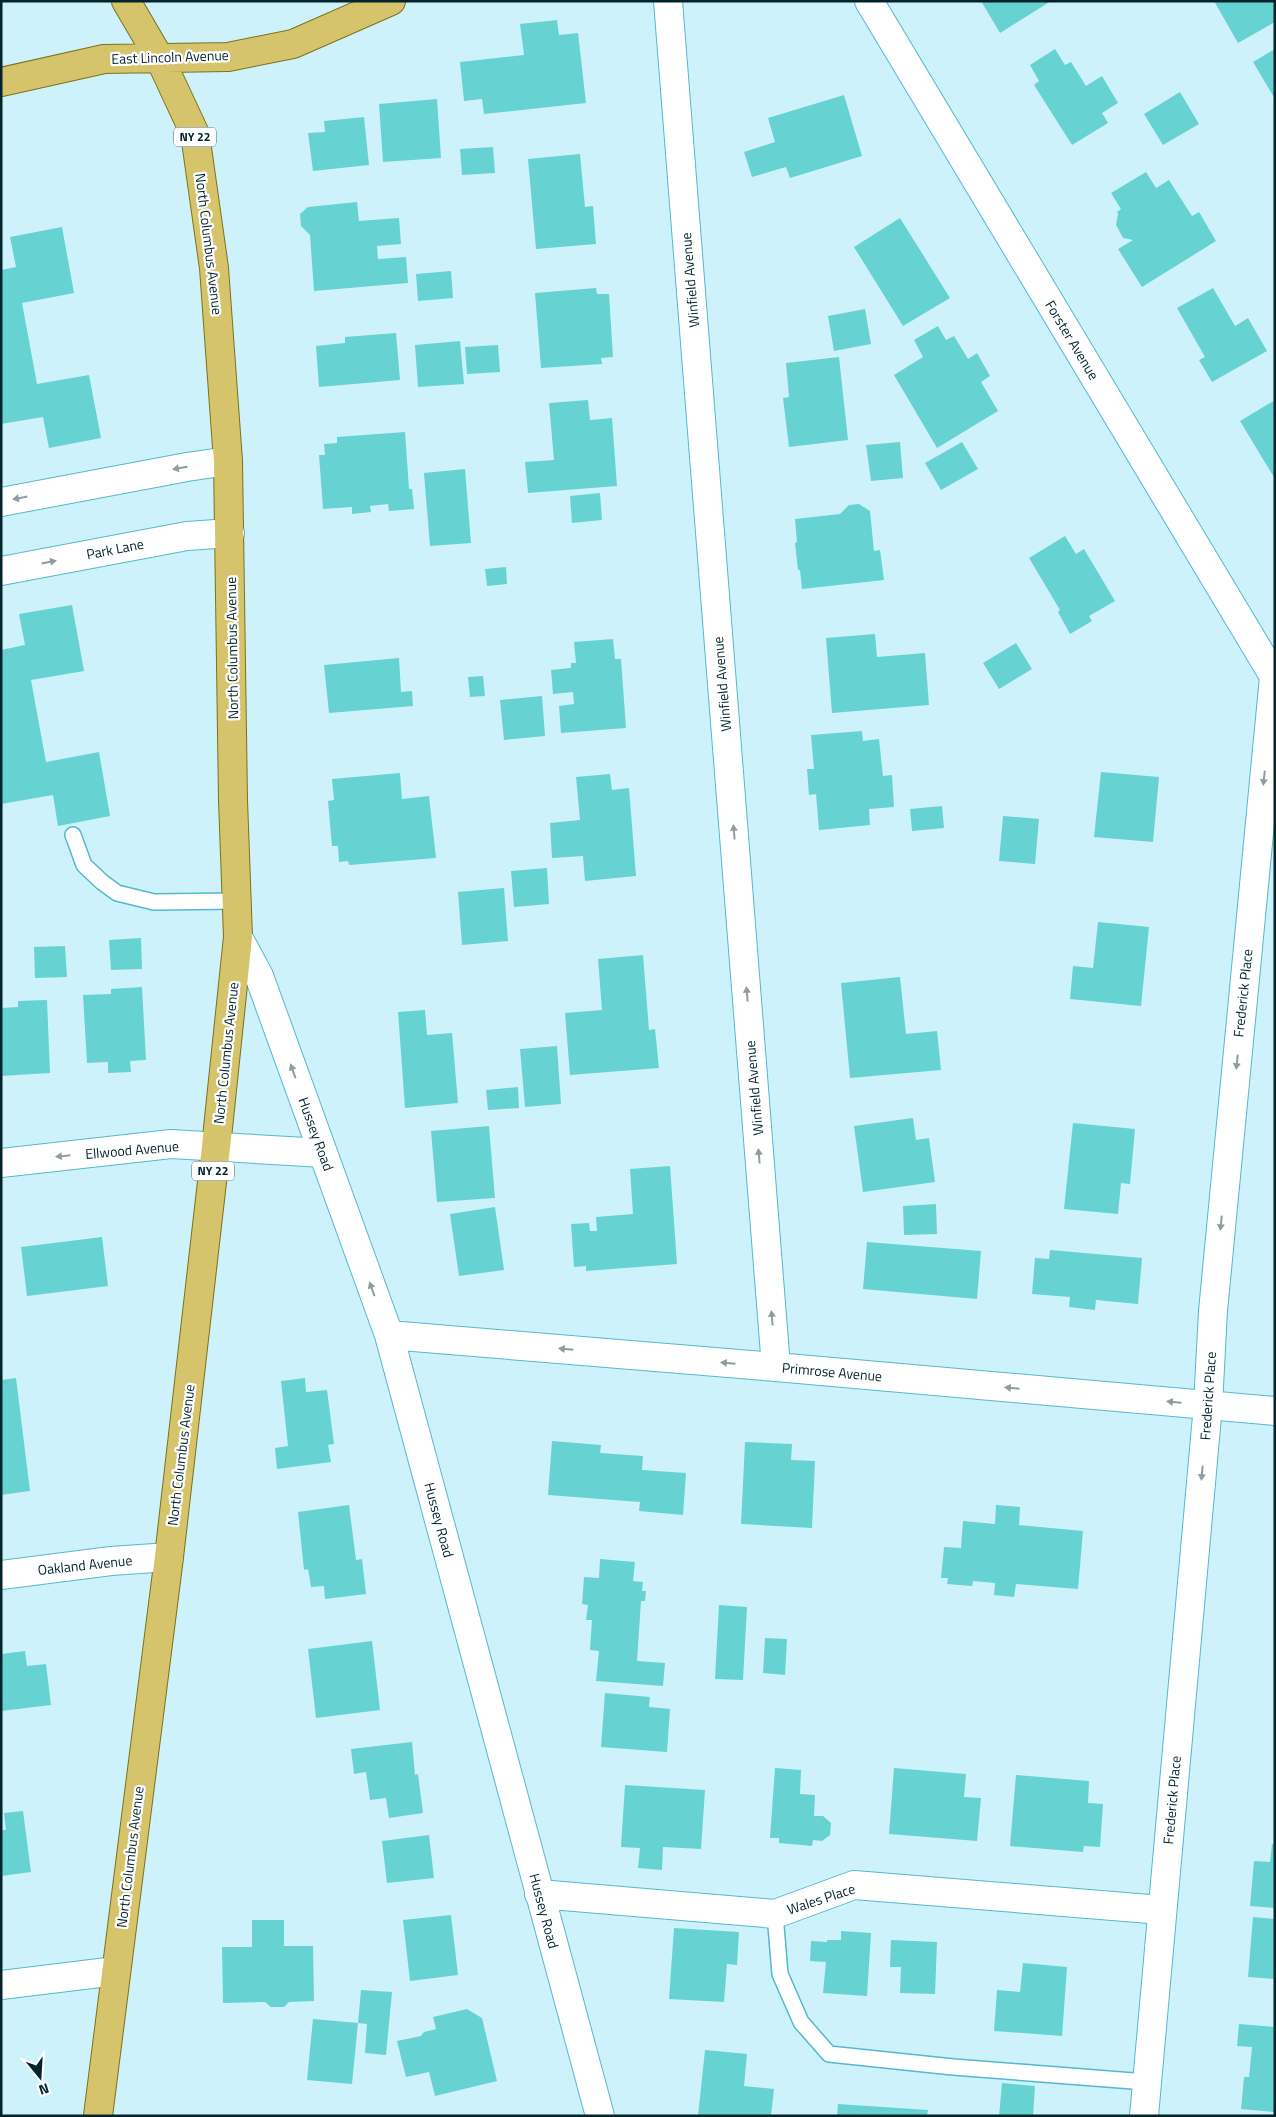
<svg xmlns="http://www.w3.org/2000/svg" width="1276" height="2117" font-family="'Titillium Web',sans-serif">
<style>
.building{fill:#67d2d2}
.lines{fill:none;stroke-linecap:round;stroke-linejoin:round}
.service-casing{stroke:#54b8d0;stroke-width:18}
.minor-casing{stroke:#54b8d0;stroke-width:30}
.primary-casing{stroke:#7a7317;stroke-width:30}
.service{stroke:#fff;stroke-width:15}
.minor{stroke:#fff;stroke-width:28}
.primary{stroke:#d6c46d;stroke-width:28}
.oneway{fill:#8e9ca0}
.labels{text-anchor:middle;stroke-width:4.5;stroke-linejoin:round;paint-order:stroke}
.shield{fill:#fff;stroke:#4f666b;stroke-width:1}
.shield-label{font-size:12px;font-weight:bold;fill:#03242b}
.street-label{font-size:14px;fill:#03242b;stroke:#fff}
</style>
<rect width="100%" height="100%" fill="#cef2fb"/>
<path class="building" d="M981 1H1051L1000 33Z
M1214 1H1275V22L1238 43Z
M557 20 559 35 578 33 586 103 484 114 482 99 464 101 460 62 524 55 520 24Z
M1055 49 1065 65 1071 62 1086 86 1102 76 1118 103 1102 113 1108 123 1072 145 1034 85 1039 81 1030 65Z
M1275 49V99L1253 62Z
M1180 92 1199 124 1163 145 1144 114Z
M844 95 862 156 790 178 786 167 752 177 744 152 775 142 768 118Z
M437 99 441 158 383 162 379 104Z
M364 117 369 165 313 171 308 133 325 132 324 121Z
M493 147 495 173 462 175 460 149Z
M580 154 585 207 593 206 596 244 536 249 528 159Z
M1146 172 1156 188 1169 180 1192 216 1199 212 1216 241 1142 287 1118 249 1133 240 1123 238 1116 225 1118 214 1117 212 1121 209 1111 193Z
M357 202 359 221 399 218 401 244 377 246 378 259 406 257 408 283 314 291 310 235 301 226 300 214 308 207Z
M900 218 950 298 903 326 854 247Z
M62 227 74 293 22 303 37 384 89 375 101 438 49 448 43 417 1 424V270L16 267 10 237Z
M451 271 453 298 418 301 416 274Z
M596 288 597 294H609L613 357 601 358 602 364 541 368 535 293Z
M1213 288 1235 326 1248 318 1267 351 1212 382 1199 360 1205 357 1177 308Z
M865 309 871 344 834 351 828 316Z
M938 326 946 340 954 336 968 359 977 353 990 376 981 382 998 411 937 448 894 375 923 357 914 340Z
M396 333 400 380 319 387 316 346 345 343V337Z
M460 341 464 384 418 387 415 345Z
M498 345 500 372 467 374 465 347Z
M839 357 848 440 789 447 783 398 789 397 786 363Z
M588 400 590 420 612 418 617 486 528 493 525 462 554 460 549 403Z
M1275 400V479L1240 421Z
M405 432 409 489H412L414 509 389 511 388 504 370 506 371 512 352 514V507L323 509 319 455H325L324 444 337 443V437Z
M900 442 903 478 871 481 866 445Z
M962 442 978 469 941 490 925 463Z
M465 469 471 543 430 546 424 473Z
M600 493 602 520 572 523 570 496Z
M859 504 870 511 874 551 880 550 884 580 802 589 800 570H798L795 543 797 542 795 519 840 514 849 505Z
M1065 536 1076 554 1084 549 1115 601 1089 616 1092 621 1070 634 1058 612 1060 610 1029 558Z
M506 567 507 584 487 586 485 569Z
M72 605 84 671 31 680 46 762 99 752 110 816 58 826 53 795 1 804V650L25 645 19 614Z
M875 634 877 657 925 653 929 705 832 713 826 638Z
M613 639 615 659H621L626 728 561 733 559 706 574 704 573 692 553 694 551 670 571 668V663H576L574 642Z
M1016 643 1032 669 999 689 983 663Z
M399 658 401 692 412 691 413 706 329 713 324 665Z
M483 676 485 696 470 697 468 677Z
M542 696 545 736 504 740 500 700Z
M862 731 863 741 879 739 883 776 892 775 894 807 869 809 870 825 819 830 816 794 809 795 807 769H814L811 735Z
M1101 772 1159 777 1153 842 1094 837Z
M400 773 402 799 429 796 436 858 349 865 348 861 339 862 338 846H332L328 801 334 800 332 779Z
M610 774 612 790 629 788 636 876 585 881 583 856 552 858 550 823 580 820 576 777Z
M942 806 944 828 912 831 910 809Z
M1003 816 1039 819 1035 864 999 861Z
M547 868 549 904 514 907 511 871Z
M504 888 508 941 462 945 458 892Z
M1098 922 1149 927 1141 1006 1070 999 1073 966 1093 968Z
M141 938 142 969 111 970 109 940Z
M65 946 67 977 35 978 34 947Z
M643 955 649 1030 655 1029 659 1068 570 1075 565 1013 602 1010 598 959Z
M900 977 906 1034 937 1031 941 1070 850 1078 841 983Z
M142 987 146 1060 130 1061 131 1072 108 1073V1062L87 1063 83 995 111 994V989Z
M47 1000 50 1073 1 1076V1008L18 1007V1001Z
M425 1010 427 1035 452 1033 458 1103 405 1108 398 1012Z
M557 1046 561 1104 525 1107 520 1049Z
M518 1087 519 1108 488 1110 486 1090Z
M913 1118 916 1140 929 1138 935 1182 863 1192 854 1126Z
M1073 1123 1135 1129 1130 1184 1121 1183 1118 1214 1064 1209Z
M489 1126 495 1198 437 1202 431 1131Z
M670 1166 677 1264 586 1271V1266L574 1267 571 1224 589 1223 590 1231H597L596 1217 633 1214 630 1169Z
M936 1204 937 1234 904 1235 903 1206Z
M495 1207 504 1270 459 1276 450 1214Z
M102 1237 108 1286 27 1296 21 1247Z
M867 1242 981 1251 977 1299 863 1289Z
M1050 1250 1142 1258 1138 1304 1096 1300 1095 1310 1069 1307 1070 1297 1032 1294 1035 1258 1049 1259Z
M16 1378 30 1491 1 1495V1380Z
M305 1378 306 1392 327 1390 334 1444 328 1445 331 1462 277 1469 275 1448 288 1446 281 1381Z
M552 1441 601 1445 600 1453 643 1456 642 1470 686 1473 683 1515 639 1511 640 1502 548 1495Z
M745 1442 792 1444 791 1460 815 1461 812 1528 741 1524Z
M349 1505 356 1560 362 1559 366 1594 325 1599 324 1586 311 1587 308 1569 304 1570 298 1512Z
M996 1505 1020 1507 1019 1525 1083 1531 1078 1589 1016 1584 1014 1597 994 1595 995 1583 973 1581 972 1586 947 1584 948 1578H941L944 1547 961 1548 963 1521 995 1524Z
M600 1559 635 1562 633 1581 643 1582 642 1591H646L645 1601H641L637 1661 665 1663 663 1686 596 1681 599 1651 590 1650 592 1620H586L588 1605 582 1604 584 1577 599 1578Z
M719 1605 747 1607 743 1680 715 1679Z
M765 1638 787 1639 785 1675 763 1673Z
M372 1641 380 1710 316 1718 308 1649Z
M25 1651 27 1666 46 1664 51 1705 1 1711V1654Z
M605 1693 650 1697 649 1707 670 1709 667 1752 601 1747Z
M412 1742 415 1775 418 1774 423 1813 389 1818 386 1798 370 1800 366 1772 354 1774 351 1749Z
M775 1768 801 1770 800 1794 815 1795 814 1816H823L831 1823 830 1835 822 1841 813 1840 812 1846 779 1843V1838H770Z
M894 1768 966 1774 964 1797 981 1798 977 1841 889 1834Z
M1016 1775 1089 1781 1088 1803 1103 1804 1100 1847 1084 1846 1083 1852 1010 1846Z
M625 1785 705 1790 701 1849 663 1847 662 1870 638 1868 640 1848 621 1847Z
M23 1811 31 1872 1 1876V1830H6L4 1813Z
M429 1835 434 1878 387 1883 382 1841Z
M1272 1844H1275V1908L1250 1906 1254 1861 1270 1862Z
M451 1915 458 1975 410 1981 403 1920Z
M1253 1917 1275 1919V1979L1248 1977Z
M252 1920H284V1946H313L314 2001 289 2002 284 2007H271L265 2002 223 2003 222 1947H252Z
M674 1928 739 1932 737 1965 727 1964 724 2002 669 1999Z
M841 1931 871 1933 867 1996 823 1993 826 1962 810 1961 811 1941 827 1942V1940H841Z
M891 1940 937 1942 935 1994 900 1993 901 1967H890Z
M1023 1963 1067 1967 1062 2036 994 2031 997 1990 1020 1992Z
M361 1990 392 1992 386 2055 365 2053 367 2024 358 2023Z
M467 2009 482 2018 497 2081 435 2096 429 2072 406 2077 397 2041 421 2036 424 2032 436 2029 433 2017Z
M313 2019 358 2023 352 2084 307 2080Z
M1239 2024 1275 2027V2112L1241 2109 1244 2077H1249L1252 2047 1237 2046Z
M705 2050 747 2054 744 2086 774 2089 771 2116H698Z
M1002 2083 1035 2086 1033 2116H999Z
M838 2104 928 2110 927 2116H837Z"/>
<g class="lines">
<g class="service-casing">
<path id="service" d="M73 835 84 865 102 882 117 893 154 902 237 901
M775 1914 780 1974 801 2022 829 2054 953 2067 1146 2082"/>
</g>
<g class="minor-casing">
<path id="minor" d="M668 1 776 1367
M869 1 1275 678
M1 502 187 467 228 461
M1 571 187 536 230 533
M238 937 259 976 389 1335 600 2116
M1 1163 171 1144 323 1153
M389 1335 776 1367 1275 1411
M1 1575 111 1561 169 1557
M539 1894 775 1914 854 1885 1162 1910
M1 1985 116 1971
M1144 2116 1208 1405 1213 1311 1274 677"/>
</g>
<g class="primary-casing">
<path id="primary" d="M1 82 104 59 228 57 293 44 391 1
M98 2116 169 1557 216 1147 238 937 233 800 228 461 214 268 195 134 160 59 126 1"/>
</g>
<use href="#service" class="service"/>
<use href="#minor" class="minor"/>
<use href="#primary" class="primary"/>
</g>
<defs><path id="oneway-solid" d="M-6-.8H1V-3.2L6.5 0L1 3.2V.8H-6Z" transform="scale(1.25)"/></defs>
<g class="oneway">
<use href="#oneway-solid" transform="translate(180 468) rotate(170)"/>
<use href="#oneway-solid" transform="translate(20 498) rotate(169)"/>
<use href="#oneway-solid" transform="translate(49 562) rotate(-11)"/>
<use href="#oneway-solid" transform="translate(1264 778) rotate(96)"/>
<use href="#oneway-solid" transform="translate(734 832) rotate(-95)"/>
<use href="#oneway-solid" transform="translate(747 994) rotate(-95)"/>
<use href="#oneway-solid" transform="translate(1237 1062) rotate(96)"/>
<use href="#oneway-solid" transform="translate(293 1071) rotate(-110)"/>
<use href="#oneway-solid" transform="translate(63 1156) rotate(174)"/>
<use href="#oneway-solid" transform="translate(759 1156) rotate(-95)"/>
<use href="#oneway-solid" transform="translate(1221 1223) rotate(96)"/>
<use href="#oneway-solid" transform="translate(372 1289) rotate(-110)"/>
<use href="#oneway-solid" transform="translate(772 1318) rotate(-95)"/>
<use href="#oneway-solid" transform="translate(566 1349) rotate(-175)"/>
<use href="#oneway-solid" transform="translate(728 1363) rotate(-175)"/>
<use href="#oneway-solid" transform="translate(1012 1388) rotate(-175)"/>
<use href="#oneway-solid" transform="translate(1174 1402) rotate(-175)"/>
<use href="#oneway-solid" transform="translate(1202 1473) rotate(95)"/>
</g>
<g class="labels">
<g class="shield">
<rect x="174" y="127.5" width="42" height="19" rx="4"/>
<rect x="192" y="1161.5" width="42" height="19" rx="4"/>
</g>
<g class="shield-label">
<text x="195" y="141">NY 22</text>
<text x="213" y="1175">NY 22</text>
</g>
<g class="street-label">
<text transform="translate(170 57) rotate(-2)" y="5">East Lincoln Avenue</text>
<text transform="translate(209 244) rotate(83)" y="5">North Columbus Avenue</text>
<text transform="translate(690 280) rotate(-95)" y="5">Winfield Avenue</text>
<text transform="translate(1072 340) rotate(59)" y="5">Forster Avenue</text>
<text transform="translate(115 549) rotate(-11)" y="5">Park Lane</text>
<text transform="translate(232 648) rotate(-91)" y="5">North Columbus Avenue</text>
<text transform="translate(722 684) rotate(-95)" y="5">Winfield Avenue</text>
<text transform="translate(1243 993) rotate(-84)" y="5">Frederick Place</text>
<text transform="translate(226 1053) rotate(-84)" y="5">North Columbus Avenue</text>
<text transform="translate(754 1088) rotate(-95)" y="5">Winfield Avenue</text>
<text transform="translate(316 1134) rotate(70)" y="5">Hussey Road</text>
<text transform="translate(132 1150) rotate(-5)" y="5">Ellwood Avenue</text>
<text transform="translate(832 1372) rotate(5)" y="5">Primrose Avenue</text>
<text transform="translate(1208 1396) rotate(-86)" y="5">Frederick Place</text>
<text transform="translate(181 1455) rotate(-83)" y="5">North Columbus Avenue</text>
<text transform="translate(439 1520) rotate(75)" y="5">Hussey Road</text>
<text transform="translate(85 1565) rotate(-6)" y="5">Oakland Avenue</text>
<text transform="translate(1172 1800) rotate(-85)" y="5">Frederick Place</text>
<text transform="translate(130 1857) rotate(-83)" y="5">North Columbus Avenue</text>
<text transform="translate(821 1899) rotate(-18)" y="5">Wales Place</text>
<text transform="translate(544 1911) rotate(75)" y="5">Hussey Road</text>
</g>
</g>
<rect width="1276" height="2117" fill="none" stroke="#03242b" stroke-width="5"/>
<g transform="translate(40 2077) rotate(162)" stroke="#ffffff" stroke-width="4" paint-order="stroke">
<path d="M0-4L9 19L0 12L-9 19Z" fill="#03242b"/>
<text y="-8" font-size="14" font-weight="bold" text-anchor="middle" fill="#03242b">N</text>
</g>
</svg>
